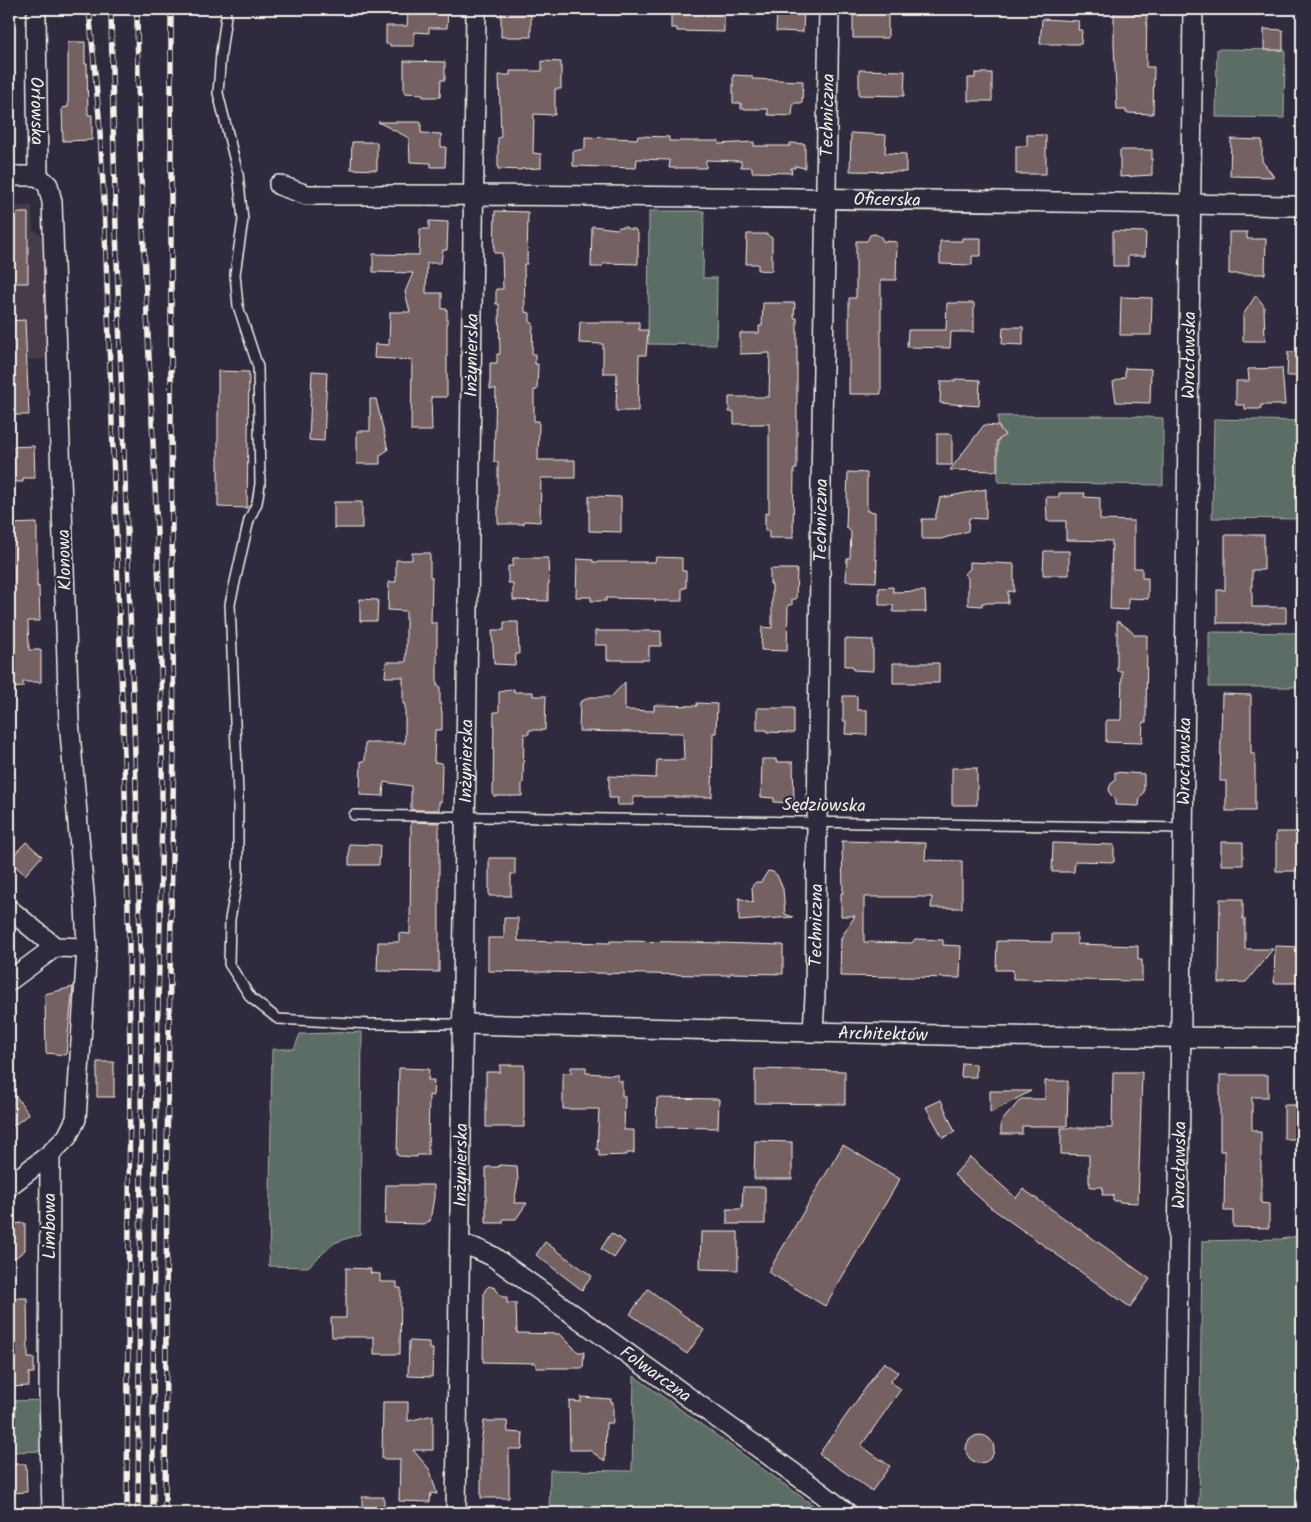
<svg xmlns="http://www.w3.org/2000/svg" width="1311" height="1522" font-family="Kalam,sans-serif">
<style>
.built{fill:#443a48}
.green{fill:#5b6d65;stroke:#a8afa6}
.building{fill:#756162;stroke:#f4f1e8}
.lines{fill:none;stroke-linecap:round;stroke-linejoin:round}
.lane-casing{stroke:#f4f1e8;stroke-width:12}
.street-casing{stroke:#f4f1e8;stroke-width:22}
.lane{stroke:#2f2a3d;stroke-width:9}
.street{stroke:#2f2a3d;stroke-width:19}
.rail-casing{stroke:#f4f1e8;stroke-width:5.5}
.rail{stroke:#2f2a3d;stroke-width:4;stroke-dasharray:11;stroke-linecap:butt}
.labels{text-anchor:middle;stroke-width:4.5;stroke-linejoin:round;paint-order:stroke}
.street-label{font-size:18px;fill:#f4f1e8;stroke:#2f2a3d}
</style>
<rect width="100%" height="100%" fill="#2f2a3d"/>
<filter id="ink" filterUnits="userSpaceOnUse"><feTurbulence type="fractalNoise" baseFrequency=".02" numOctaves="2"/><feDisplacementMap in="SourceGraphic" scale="10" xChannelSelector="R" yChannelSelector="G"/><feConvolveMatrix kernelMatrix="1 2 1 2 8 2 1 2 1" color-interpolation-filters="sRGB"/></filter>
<g filter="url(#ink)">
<path class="built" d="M9 206H32L33 230 42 235 46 359 9 360Z"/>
<path class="green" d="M1217 49 1285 50 1284 118 1216 117Z
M649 211H704L703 278H717L716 345 648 344Z
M998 416H1126L1163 418V485L998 482V440L1005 435 998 426Z
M1214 419 1302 421V519L1212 518Z
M1209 632 1302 633V687H1209Z
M362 1032 360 1234 334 1243 308 1267 269 1266 272 1049H294L300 1034Z
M1302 1235V1513H1199L1202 1241 1282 1239Z
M634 1376 824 1513H549L550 1470 632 1471Z
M43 1400V1451L9 1452V1401Z
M876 1509 980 1513H870Z"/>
<path class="building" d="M408 9H448L447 28H429V33L414 32V46H390V44H386V26H407Z
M531 9V37H501V10Z
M671 9H724V32L677 31V28H671Z
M777 9H804L803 32 776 31Z
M859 9H888V38H853V15H859Z
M1114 9H1147L1146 67H1154L1153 114 1126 113V110H1117L1114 45Z
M1042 19 1079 21 1078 30H1082L1081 44H1040Z
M1264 29 1283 30V50H1264Z
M68 42H85V64H87L88 115H92V140L63 141 62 108 68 107Z
M404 61 445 62V80H441L440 97H423V94L404 93Z
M542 61 561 62V89H555V115L534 114 533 153 541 154V168L521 169V170L498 169V138L501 137 499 75H510V71H542Z
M859 70 905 71 904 96 859 95Z
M975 73H992V101H968V78H975Z
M733 75 752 76V79L803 81 802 103H793L792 116 768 115V109H741V103H733Z
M378 122H421V133L441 134V147H446L445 167H431V163L410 162 409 138Z
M851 133 886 135 885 153 906 154V172L850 171Z
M1027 135H1046V174H1016V146H1027Z
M638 136 669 137V141H719V144L754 142V146H790V143L805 144V168L795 166V168H791L792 173 752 172V167H741V161L706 160V168H669L670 160 637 159 636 168 573 166V151L585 149V137L637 139Z
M1231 139 1262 140V161L1274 177 1230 176Z
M352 142H377V170L351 169Z
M1120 150H1152V175L1120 177Z
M495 211 528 212 527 264H524L525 312 530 313V323H533L532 354H535V364H538L537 390H534V421H539L538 460H575V478H541L540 522 524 521V524H498V462H494L496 389H490V363H497V354H500L499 304H496V289H503L502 253H494Z
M9 213H28V283H9Z
M429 221 448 222 447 250H443L441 263H427L426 293H442V309H447V397H431L432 431H411L412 360 374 358 375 344 389 345 390 312H410L405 292 413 273 373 272V254L419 255 420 229H429Z
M592 226 617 229 619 227H626L628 229H635L638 234V264L605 263 601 267H591Z
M1113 231 1146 232 1145 256H1128V266H1113Z
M1229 232H1247V239H1266L1265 274H1229Z
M747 234H766L772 238V271L758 270V264H746Z
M875 234 881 237 883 241 897 242 896 280H881V394H849V298H856V241H867L870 235Z
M962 238H981V256H972V265L940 264V241H962Z
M1256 295 1264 306 1265 341H1243V315Z
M1121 297 1152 298 1151 335H1120Z
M763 303H795L794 318H797V469H794L793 538H769V531H765V513H769V424H734V412H729V397H769L770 353 740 354V333H759V326H762Z
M947 303H974V332H951L950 348 907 347 908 330H946Z
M25 320 29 415H9V321Z
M580 322H639V330H648L646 355H639L638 411H616L617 373H603V344L579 343Z
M1003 327H1023V345L1002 344Z
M1288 352H1302V376H1287Z
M1125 368 1151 369 1150 403 1116 402 1113 382 1125 377Z
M1282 368 1285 405H1261V409H1245V405H1236V381H1249L1248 369Z
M218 371 249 372 247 508 218 507Z
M312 371 327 372 324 441 309 440Z
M955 379 980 380 979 406 940 403 941 381H955Z
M370 399H376L388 450 380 455V464H357V431H370Z
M984 425 998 426 1005 435 997 441V471L950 470Z
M937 434H952V465H937Z
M34 446 35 478H23V482H9V447Z
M848 472 867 473V511L875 512V559H877L876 582 846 581 847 558H850L851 532 846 527Z
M986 489V519L969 518 968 531 941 539H922V519H935L940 498Z
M1059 493H1085L1084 497 1100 498V520L1134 521V568H1142V578H1148V599L1128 598V610L1110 609 1112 541 1066 540V521H1047L1046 497H1059Z
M589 496 621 497V532L589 531Z
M334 502H362V528H334Z
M37 523V587L39 586 40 621H28L29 650H41V682H23V687L9 688V642H11V587H9V567H11L10 524Z
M1225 535H1264V570H1252V607H1286V623H1217V590H1225Z
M1044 551H1069V575H1043Z
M412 553H430V577H432L431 623H437V686H440V703L442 712V730H435L434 762 442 763 441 802H439V810H411V786L384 782 383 796 360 795 361 761H365V743H405V704H403V677H385L386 662H406V611L388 610 389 582H396V560H412Z
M656 557 682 558V571H686V588H682V601H655V599L606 598V601H591V597H576L577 559 593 560V562H655Z
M513 558H548L549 584H548V601L513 600V583H508V566H513Z
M970 562 1014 564V592L1008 591V603H982V606L968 605V578L964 574 970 569Z
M770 569H797L796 599H792V605H788L787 651 761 650 762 627 772 628V584H770Z
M893 587V592L925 591 926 612H893V605H879V588Z
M360 599 378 600 377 621H360Z
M1117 621 1131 630 1135 635H1147L1146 722H1143L1142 743 1106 742V720H1121L1122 671H1117Z
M504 622H518L519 654H516L515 665 494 664 492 630H504Z
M595 631H661V646H649V660H607V645H595Z
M845 639 873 640V671L853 670V666H845Z
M893 663H939V683H893Z
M625 682V710L654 711V705L697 706V703L717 704 716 733H713L712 797H633V805H617L618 798H609V776L656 778 657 760H684L683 733 579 731 580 702 590 697H611Z
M514 689V692H533V696H546L545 730H529V734H524L523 783H522V796H493L494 712H499V692Z
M1222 694 1251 695V754H1255V811H1226V781H1220Z
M843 696H857V710H867V735L845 734 846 721H843Z
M757 708H794V733L767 732V730H757Z
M762 759H776V762H793L794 803 774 802V798L761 797Z
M952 768H977V805H952Z
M1115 772 1144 774V792L1140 798 1139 806 1115 805V799L1110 794 1109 789 1111 784 1115 781Z
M411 822 439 823V972L377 971 378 942H399V933L410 934Z
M1276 832H1302V864H1297V871H1276Z
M842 841 926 843 925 860 962 861V908H931L932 897H864V942L912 943 915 939 943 940V945L961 946 960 978 840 976 841 938 855 916H841V893H843Z
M26 842 42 856 25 875 9 860Z
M1221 842H1243V865H1221Z
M1053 843 1114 845V862L1075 861 1074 872H1052Z
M349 844 380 845 379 865H349Z
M489 858H515V874H511V896H489Z
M768 871 773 872 777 875 783 889 785 914 793 917 739 921V898L753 903 752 886 756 882H761Z
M1220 899H1243V919H1245V949H1273L1246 982 1219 983Z
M504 918H518V941L610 943V941L687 942 783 945V974L730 973V975H700L488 971V938H504Z
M1052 934H1077V944L1138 946V960H1142V981L1013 979V970H996L997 941 1052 942Z
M1275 946 1302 947V983H1274Z
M73 987 66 1055 46 1053 45 994Z
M97 1062H114V1097H97Z
M962 1063 976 1064V1077H961Z
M500 1065H524V1127H486V1072H500Z
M571 1067H586V1073L618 1075V1081H622V1096H625L624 1130H634V1153H627V1155L599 1156V1150H597L599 1109H563V1073H571Z
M399 1068 429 1069 428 1080H434L433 1096 429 1095 428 1155H417V1157L399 1156 397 1155Z
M755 1069 845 1071V1104L755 1103Z
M1113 1072H1142L1138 1203 1119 1202V1201H1113V1195H1102L1103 1187H1090V1182L1089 1183V1155L1061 1154V1128H1112Z
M1220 1075H1268V1097H1252V1130H1256V1132H1261V1203L1269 1204V1228L1233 1227V1211H1224L1225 1151H1220Z
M1045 1081H1068L1067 1126H1022V1134H1001V1122L1021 1099H1045Z
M9 1087 29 1114 9 1129Z
M990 1091H1031L990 1113Z
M657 1098 719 1099 718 1128 656 1127Z
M941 1100 955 1132 943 1138 926 1107Z
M1284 1105H1302V1139H1284Z
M755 1141 792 1142V1179H754Z
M843 1145 900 1179 825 1306 768 1272Z
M970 1157 1016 1198 1023 1189 1150 1279 1130 1307 990 1207 954 1175Z
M499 1165 517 1166 518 1182 514 1203H527L516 1219H503V1223H486V1167H499Z
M386 1185H434V1197L430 1221 423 1224 385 1223Z
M743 1187H765V1224H727V1209H742Z
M25 1223V1250L15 1258 9 1250V1224Z
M701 1232H738V1270L700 1269Z
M611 1233 625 1242 614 1258 601 1249Z
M545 1242 592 1276 582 1290 536 1255Z
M346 1268 371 1269 370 1273 380 1274V1282H397V1288H401L400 1354H374V1337H332L331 1318H346Z
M489 1286 495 1288 502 1297H507V1303H516L517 1333 560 1334 578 1352H584L583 1368H536V1363L483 1362 484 1294 485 1290Z
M648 1289 704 1330 687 1354 630 1314Z
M9 1298H27L28 1358H34V1373H29V1386L9 1387V1367H10V1359H12V1331H9Z
M409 1341 429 1342V1349H433L432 1377 408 1376Z
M884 1362 898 1372 890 1382 901 1389 861 1446 890 1466 872 1491 819 1454Z
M581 1397 611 1399V1402H613V1423H606L605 1461 589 1450H570L569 1401 581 1402Z
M383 1402H408V1421L433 1415V1450H413L430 1470 437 1494 431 1493 430 1502 399 1501 400 1459H382Z
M484 1421H507L508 1432 523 1433 522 1449H509V1498H481V1444Z
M966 1449a14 14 0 1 1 28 0a14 14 0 1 1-28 0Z
M9 1464H26L27 1492 9 1493Z
M362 1497H384V1513H362Z"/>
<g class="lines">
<g class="lane-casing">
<path id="lane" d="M225 9 226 16 221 53 218 93 238 174 243 220 235 274 238 306 258 367 260 484 257 503 249 520 230 604 238 794V876L230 919 229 964 251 998 278 1019 370 1024H463
M354 815 1182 828"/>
</g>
<g class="street-casing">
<g id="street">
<path id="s1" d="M36 17 38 176"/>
<path d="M9 176H38"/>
<path id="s2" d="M279 185 307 195C639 194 970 201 1302 206"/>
<path d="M9 909 55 947"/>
<path d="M9 981 55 947 87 948"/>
<path id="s3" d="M463 1024 984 1036 1302 1038"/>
<path id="s4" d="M813 1031 815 996 821 485 829 9"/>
<path d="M50 1154 49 1393 52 1513"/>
<path d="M9 1186 50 1154 67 1137 76 1119 87 948 85 905 69 721 52 202 48 185 38 176"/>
<path id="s5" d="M460 1244 477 1249 492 1256 820 1492 847 1513"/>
<path id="s6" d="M456 1513 476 9"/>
<path id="s7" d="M1175 1513 1193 9"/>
</g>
</g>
<use href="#lane" class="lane"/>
<use href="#street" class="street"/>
<g class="rail-casing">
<path id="rail" d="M89 9 99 116 104 201 124 755 129 946 130 1071 127 1513
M111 9C115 304 132 598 139 893 144 1100 139 1307 138 1513
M137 9C139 253 161 497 162 742 163 860 158 979 156 1097 153 1236 153 1375 153 1513
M165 1513 167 1149 174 743 171 428V9"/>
</g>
<use href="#rail" class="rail"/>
</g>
</g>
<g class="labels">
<g class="street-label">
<text dy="6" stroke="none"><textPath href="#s1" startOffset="94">Orłowska</textPath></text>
<text dy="6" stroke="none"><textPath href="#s4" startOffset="916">Techniczna</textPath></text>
<text dy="6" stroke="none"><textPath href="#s2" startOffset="610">Oficerska</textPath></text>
<text dy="6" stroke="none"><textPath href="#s6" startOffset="1158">Inżynierska</textPath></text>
<text dy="6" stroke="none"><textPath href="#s7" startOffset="1158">Wrocławska</textPath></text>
<text dy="6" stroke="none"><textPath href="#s4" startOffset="511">Techniczna</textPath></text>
<text transform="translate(64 560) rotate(-92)" y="6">Klonowa</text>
<text dy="6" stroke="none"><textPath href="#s6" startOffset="752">Inżynierska</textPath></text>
<text dy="6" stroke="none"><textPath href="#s7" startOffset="752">Wrocławska</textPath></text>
<text transform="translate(824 805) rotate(1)" y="6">Sędziowska</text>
<text dy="6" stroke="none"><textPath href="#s4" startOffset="106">Techniczna</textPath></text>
<text dy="6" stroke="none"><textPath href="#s3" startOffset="420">Architektów</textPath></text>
<text dy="6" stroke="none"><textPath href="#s6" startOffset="348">Inżynierska</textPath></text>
<text dy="6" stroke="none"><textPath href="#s7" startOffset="348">Wrocławska</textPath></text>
<text transform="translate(49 1226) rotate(-90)" y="6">Limbowa</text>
<text dy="6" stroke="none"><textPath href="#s5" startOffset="236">Folwarczna</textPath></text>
</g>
</g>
<rect width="1311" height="1522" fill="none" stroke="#2f2a3d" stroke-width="30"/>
<rect x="15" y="15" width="1281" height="1492" fill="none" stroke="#f4f1e8" stroke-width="2" filter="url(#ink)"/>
</svg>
